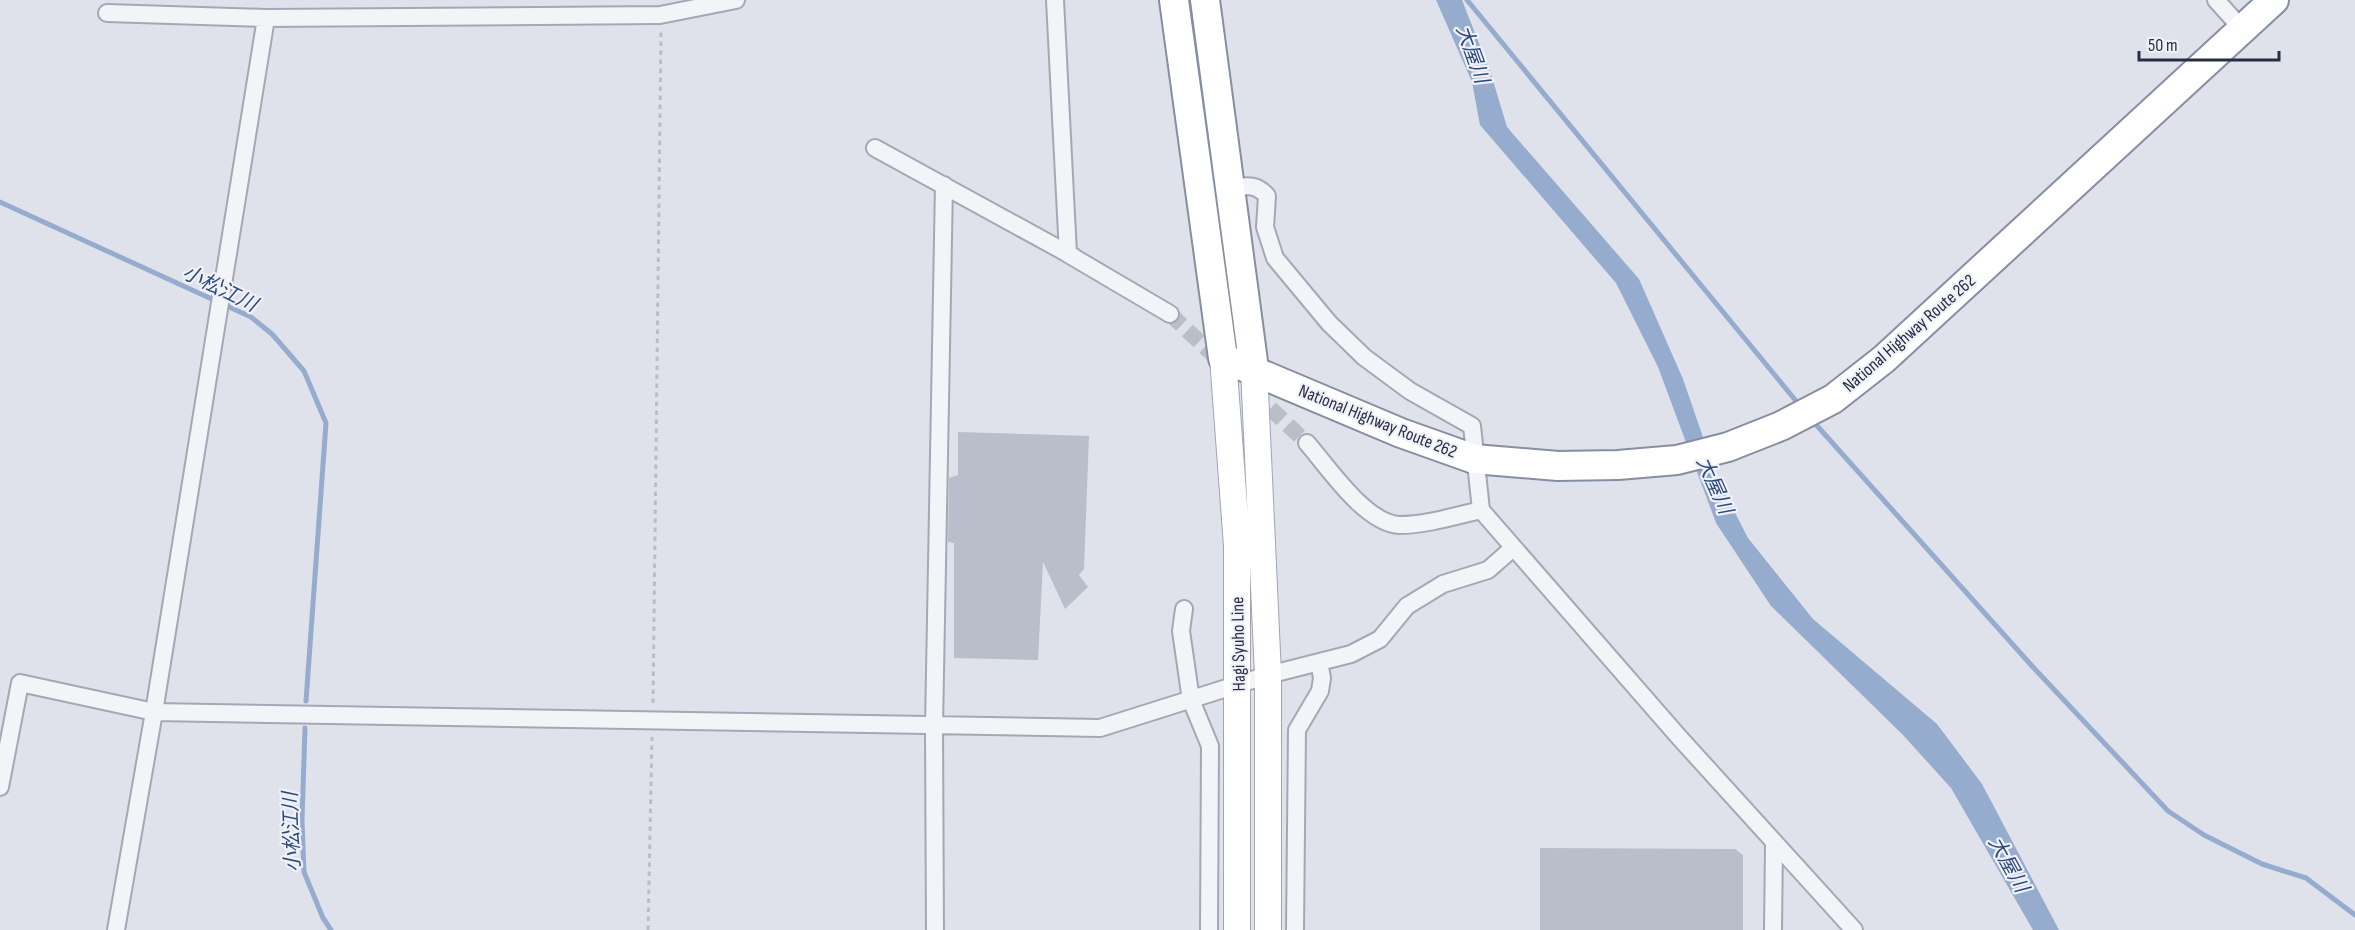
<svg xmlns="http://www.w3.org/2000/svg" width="2355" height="930" font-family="'Sofia Sans Condensed','Noto Sans JP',sans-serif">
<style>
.water{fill:#96acce}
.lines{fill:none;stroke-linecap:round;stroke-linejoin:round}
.stream{stroke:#96acce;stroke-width:5}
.building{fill:#b8beca}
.street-tunnel{stroke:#babec9;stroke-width:16;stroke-dasharray:16 8;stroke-linecap:butt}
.street-casing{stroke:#a4a8b5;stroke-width:20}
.primary-casing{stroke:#9da5b7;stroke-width:28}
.highway-casing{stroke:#858ea2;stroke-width:32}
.path{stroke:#b9bdc5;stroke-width:3;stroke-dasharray:4.5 4.5;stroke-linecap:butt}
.street{stroke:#f2f4f8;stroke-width:16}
.primary{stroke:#fff;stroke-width:26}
.highway{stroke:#fff;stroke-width:28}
.labels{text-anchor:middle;stroke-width:4.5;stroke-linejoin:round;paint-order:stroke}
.street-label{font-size:18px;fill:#262e43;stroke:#eff1f7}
.water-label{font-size:20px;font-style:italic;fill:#2c497b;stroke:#eff1f7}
</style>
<rect width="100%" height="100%" fill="#dfe2ea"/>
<path class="water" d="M1436 0H1462L1491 74 1507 127 1639 279 1683 379 1717 478 1748 538 1813 619 1937 724 1982 784 2059 930H2033L1951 788 1903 735 1771 606 1716 523 1658 367 1616 283 1480 125 1472 82Z"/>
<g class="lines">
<path class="stream" d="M1467 0 1801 407
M0 202 251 317 272 334 304 371 326 423 306 701
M1811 419 2032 666 2168 811 2204 835 2262 864 2306 878 2355 915
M305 728 302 820 304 872 323 918 331 930"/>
</g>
<path class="building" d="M958 432 1089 436 1084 569 1079 575 1088 587 1065 609 1043 562 1038 660 954 658V543L948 542 949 478 958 475Z
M1540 848 1735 849 1743 855V930H1540Z"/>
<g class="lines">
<path class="street-tunnel" d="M1170 314 1223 364
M1253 392 1307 443"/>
<g class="street-casing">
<path id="street" d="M1055 0 1068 254 1170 314
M2216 0 2242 29
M107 13 266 18 660 15 736 0
M875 148 1074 257
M1230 188C1246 186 1256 183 1267 196L1265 227 1275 258 1329 323 1364 357 1410 391 1472 426 1481 510 1678 736 1854 930
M1307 443C1328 467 1365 523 1399 525 1426 525 1455 516 1481 510
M1184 609 1181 631 1191 700 1210 746 1209 930
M0 787 20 683 154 712 1100 728 1268 675 1351 654 1380 639 1407 606 1443 584 1488 570 1513 548
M116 930 154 712 266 18
M935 930 934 727 944 185
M1295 930 1297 730 1320 691 1322 678 1319 662
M1773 930 1774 844"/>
</g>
<g class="primary-casing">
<path id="primary" d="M1223 358 1237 546V930
M1254 369 1268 675V930"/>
</g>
<g class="highway-casing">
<path id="highway" d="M1174 0 1223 358 1401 433 1474 459 1558 466 1618 465 1677 460 1728 447 1781 426 1833 399 1884 359 2274 0
M1205 0 1254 369"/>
</g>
<path class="path" d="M653 703 661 32
M648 930 652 737"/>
<use href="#street" class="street"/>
<use href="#primary" class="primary"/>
<use href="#highway" class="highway"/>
</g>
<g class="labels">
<g class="street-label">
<text transform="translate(1909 333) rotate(-41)" y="6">National Highway Route 262</text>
<text transform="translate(1378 421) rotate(22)" y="6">National Highway Route 262</text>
<text transform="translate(1238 644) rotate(-91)" y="6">Hagi Syuho Line</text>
</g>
<g class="water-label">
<text transform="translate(1473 54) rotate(70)" y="7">大屋川</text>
<text transform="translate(220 288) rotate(26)" y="7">小松江川</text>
<text transform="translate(1715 485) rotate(66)" y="7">大屋川</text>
<text transform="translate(291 832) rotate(-92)" y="7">小松江川</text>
<text transform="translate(2009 864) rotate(61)" y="7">大屋川</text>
</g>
</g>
<path d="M2139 51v9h140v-9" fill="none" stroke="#262e43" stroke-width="3"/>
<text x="2148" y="51" font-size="18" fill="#262e43" stroke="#eff1f7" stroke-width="4.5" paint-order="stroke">50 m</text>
</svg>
